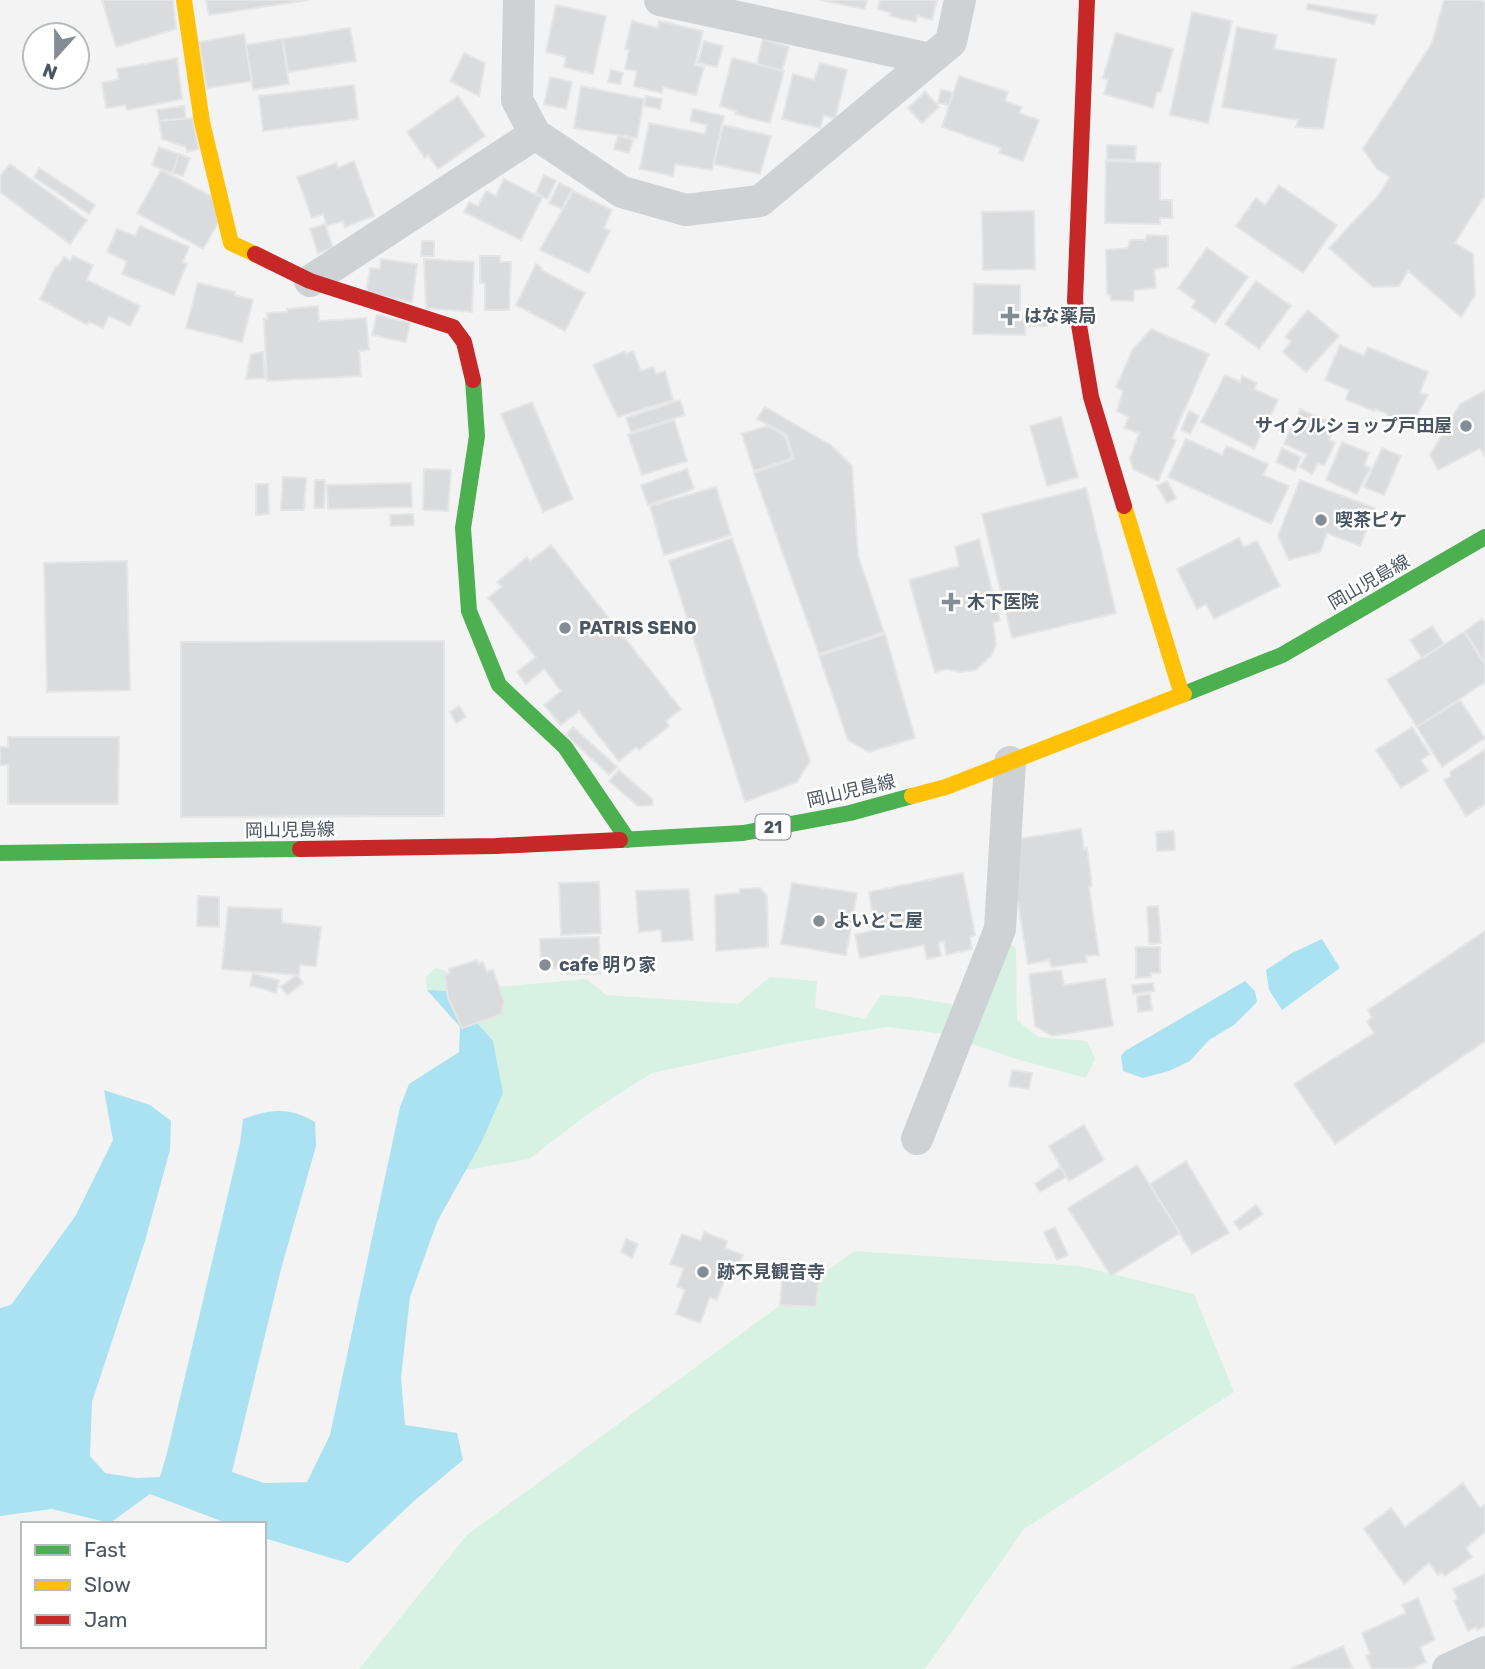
<svg xmlns="http://www.w3.org/2000/svg" width="1485" height="1669" font-family="Rubik,'Noto Sans JP',sans-serif">
<style>
.green{fill:#d7f2e2}
.water{fill:#abe2f2}
.building{fill:#dadbdd;stroke:#e5e5e6;stroke-width:2}
.lines{fill:none;stroke-linecap:round;stroke-linejoin:round}
.street{stroke:#cfd2d4;stroke-width:32}
.fast{stroke:#4caf50;stroke-width:16}
.slow{stroke:#ffc107;stroke-width:16}
.jam{stroke:#c62828;stroke-width:16}
.poi-dot{fill:#848c94;stroke:#fff;stroke-width:2.5}
.labels{text-anchor:middle;stroke-width:5;stroke-linejoin:round;paint-order:stroke}
.shield{fill:#fff;stroke:#808890;stroke-width:2}
.shield-label{font-size:16px;font-weight:bold;fill:#495561}
.poi-label{font-size:18px;font-weight:bold;fill:#495561;stroke:#fff;text-anchor:start}
.street-label{font-size:18px;fill:#495561;stroke:#fff}
</style>
<rect width="100%" height="100%" fill="#f3f3f3"/>
<path class="green" d="M1007 942 1016 948 1017 1020 1038 1037 1087 1041 1095 1059 1086 1078 1013 1058 944 1034 887 1027 786 1044 652 1073 592 1111 529 1159 466 1170 503 1093 449 991 427 990 426 977 435 968 446 971 456 986 474 989 587 979 606 995 738 1004 770 977 817 981 815 1008 865 1019 881 995 909 997 979 1009Z
M854 1251 1079 1266 1194 1294 1234 1392 1024 1529 925 1669H359L467 1535Z"/>
<path class="water" d="M1322 939 1340 968 1282 1010 1269 990 1266 970 1292 953Z
M1245 981 1255 991 1257 1002 1234 1025 1209 1040 1190 1061 1169 1071 1143 1078 1123 1071 1121 1056 1125 1051Z
M427 990 449 991 493 1041 503 1093 481 1143 437 1222 410 1297 401 1378 405 1425 457 1433 463 1460 414 1501 348 1563 264 1538V1524H229L150 1494 110 1523 52 1509 0 1516V1308L11 1305 76 1215 113 1140 104 1090 150 1105 171 1121 170 1150 145 1241 92 1402 90 1456 105 1473 136 1478 160 1477 167 1453 240 1143 243 1119C271 1109 289 1107 315 1122L316 1146 281 1269 232 1472 264 1483 307 1482 330 1435 400 1107 409 1084 459 1052 460 1027Z"/>
<path class="building" d="M102 0H173L176 29 116 47Z
M206 0H309L209 15Z
M820 0H867L865 9Z
M880 0H937L932 20 917 16 916 22 890 16 891 13 878 9Z
M1444 0H1477L1485 2V195L1455 243 1473 254 1475 295 1461 317 1408 271 1399 286 1373 287 1329 248 1378 196 1390 177 1377 169 1363 149 1432 43Z
M1308 4 1377 15 1374 24 1307 9Z
M556 5 606 16 593 74 564 67 566 57 546 52Z
M1192 12 1232 21 1208 123 1170 115Z
M632 21 658 28 659 21 703 31 695 65 704 67 696 95 663 87 662 93 634 86 637 71 625 69 629 50 625 49Z
M1237 27 1277 35 1274 49 1336 59 1323 129 1296 127 1298 120 1222 107Z
M350 28 356 61 288 72 283 39Z
M1116 33 1173 49 1161 92H1157L1153 108 1104 94 1108 80 1103 78Z
M244 34 252 81 207 88 199 42Z
M282 39 289 84 253 90 246 45Z
M763 39 789 47 782 71 757 64Z
M704 41 723 46 717 67 698 63Z
M464 53 485 63 479 96 450 81Z
M177 58 182 99 127 110 125 105 106 108 102 83 119 79 117 69Z
M732 58 784 71 770 123 735 114 736 111 720 106Z
M820 63 847 70 835 119 824 115 820 128 782 119 793 74 814 80Z
M611 70 623 73 620 84 608 82Z
M959 76 1008 92 1005 101 1022 107 1019 113 1039 120 1023 161 999 153 1001 148 942 127Z
M550 77 572 82 566 109 544 104Z
M354 85 358 119 263 131 259 96Z
M581 86 644 99 637 138 574 128Z
M941 90 953 92 949 105 938 103Z
M925 92 939 107 922 123 908 108Z
M458 96 485 136 438 169 428 155 425 158 407 132Z
M646 96 662 99 660 109 644 106Z
M184 106 186 118 159 121 157 110Z
M693 109 724 116 712 170 675 164 673 176 640 169 649 123 705 134 707 125 690 121Z
M193 118 198 149 187 152 186 147 162 139 159 121Z
M723 125 771 136 760 174 714 164Z
M618 136 633 140 629 153 614 149Z
M1107 145 1136 146 1135 160 1107 159Z
M159 147 179 154 172 173 152 165Z
M179 154 190 158 183 176 173 173Z
M354 161 374 216 345 227 343 221 327 226 323 214 312 218 297 177 336 163 338 168Z
M1106 161 1160 163V200H1172V218H1160V224L1105 223Z
M10 164 87 220 70 244 0 192V176Z
M39 168 95 205 89 214 34 177Z
M161 170 215 198 219 221 203 249 137 213Z
M544 175 556 181 547 199 536 193Z
M504 179 542 198 521 240 464 212 469 202 478 206 486 191 496 196Z
M559 183 572 189 562 209 549 203Z
M1279 185 1337 225 1303 273 1236 226 1256 198 1265 205Z
M573 191 612 210 604 228 610 231 589 273 540 250Z
M1034 211 1035 269 983 270 982 212Z
M325 224 333 248 318 253 310 229Z
M140 226 189 247 183 262 187 264 174 295 122 274 127 261 107 252 117 229 135 236Z
M1147 235 1168 236V267L1154 269 1156 288 1134 290 1133 301 1111 300 1110 295 1107 294 1106 250 1128 248 1130 240H1145Z
M422 241H434V256H421Z
M1207 248 1248 277 1215 323 1192 307 1196 301 1178 288Z
M73 256 93 265 87 280 140 306 130 326 109 316 103 328 89 322 87 325 40 299 56 266 58 267 64 257 70 261Z
M480 256H500V262H511L509 310H485V283H480Z
M381 259 417 264 412 302 366 294 370 268 380 269Z
M424 259 474 262 472 312 426 308Z
M536 264 542 268 541 270 585 293 565 331 516 305Z
M1256 281 1291 306 1259 349 1225 324Z
M198 283 235 292 234 295 253 300 242 342 186 328Z
M974 284 1020 285V318H1025V335L973 334Z
M318 306 319 321 366 318 369 350 359 351 361 376 267 381 264 319H268L267 313 287 312V309Z
M1308 310 1339 336 1306 372 1283 352 1291 341 1285 337Z
M377 315 410 323 406 342 372 335Z
M1029 316H1047V326H1030Z
M1151 329 1209 354 1172 438 1176 440 1158 481 1133 469 1130 459 1139 433 1124 428 1129 417 1117 411 1123 391 1116 387 1133 349Z
M1340 345 1364 356 1368 347 1428 372 1420 393 1428 395 1411 426 1387 416 1388 414 1375 409 1374 411 1346 400 1349 390 1325 380Z
M625 351 626 354 633 351 641 371 653 367 656 374 665 371 673 400 618 417 593 365Z
M263 352 265 378 246 379 251 354Z
M1225 375 1240 382 1242 376 1257 383 1254 389 1278 400 1254 449 1201 422Z
M1485 391V457L1480 448 1438 470 1430 455 1460 404Z
M680 400 685 415 631 432 626 418Z
M532 402 573 499 543 512 501 414Z
M765 407 832 446 852 466 858 556 884 632 819 654 754 473 794 459 786 434 757 419Z
M1300 409 1335 425 1329 440 1335 443 1324 466 1318 463 1312 474 1300 467 1307 454 1284 444Z
M1189 411 1199 416 1190 434 1181 430Z
M1061 417 1078 477 1047 486 1030 426Z
M674 420 687 461 642 475 628 435Z
M767 426 785 436 792 458 754 471 742 434Z
M1186 439 1222 455 1227 446 1268 464 1263 475 1289 486 1271 524 1168 477Z
M1342 442 1369 453 1364 465 1370 468 1357 494 1326 480Z
M1282 448 1301 457 1295 471 1276 462Z
M1382 448 1401 456 1384 495 1364 487Z
M424 469 451 470 448 511 423 510Z
M687 469 694 489 648 505 641 485Z
M283 477 306 478 304 510H281Z
M315 480H325L324 508H314Z
M1300 480 1375 508 1360 546 1327 533 1320 552 1289 560 1278 536Z
M1167 481 1176 498 1167 503 1157 486Z
M411 483 412 507 328 509 327 485Z
M256 484H268L269 514 256 515Z
M716 487 731 535 664 555 650 506Z
M1086 488 1116 613 1012 638 982 514Z
M413 514 414 525 391 526 390 515Z
M732 538 810 761 797 782 745 802 669 561Z
M1239 538 1244 547 1257 541 1280 586 1214 619 1206 604 1197 609 1177 569Z
M979 539 1000 621 993 622 996 645 991 656 976 670 960 672 947 669 935 672 909 580 959 566 955 547Z
M551 545 681 709 666 721 669 726 639 750 636 747 619 761 579 711 561 725 544 705 561 691 544 669 526 684 517 672 536 657 488 598 502 587 497 582 527 557 530 561Z
M127 561 130 690 47 692 44 563Z
M1482 619 1485 623 1484 662 1465 631Z
M1432 626 1444 644 1422 658 1410 640Z
M1464 632 1485 665V682L1417 727 1387 680Z
M885 634 915 738 869 752 848 740 819 656Z
M444 641V816L181 817V642Z
M1460 700 1485 738 1442 767 1417 727Z
M459 706 466 717 456 723 450 712Z
M573 727 617 767 609 775 566 735Z
M1412 727 1430 754 1421 760 1428 771 1401 788 1376 750Z
M8 737H119L118 804H8V765H0V747H8Z
M1485 750V804L1466 816 1444 780 1451 776 1450 772Z
M619 770 652 799 653 805 638 806 609 781Z
M1081 829 1084 850 1087 848 1092 886 1089 887 1099 955 1086 956 1087 962 1052 967 1049 960 1028 964 1018 903 1015 904 1017 839Z
M1174 831 1175 850 1157 851 1156 832Z
M963 873 975 935 970 937 972 949 946 955 944 941 939 943 941 956 927 959 924 945 860 958 855 935 875 930 869 892Z
M599 882 601 933 561 935 559 883Z
M792 883 857 893 846 955 781 944Z
M760 888 767 896 768 947 716 951 715 895 739 893 740 889Z
M689 889 693 940 662 942 661 930 639 932 636 891Z
M198 896 219 897V927L197 926Z
M1158 906 1161 943 1149 944 1147 907Z
M228 907 282 909V923L321 927 316 966 300 965 299 975 222 969Z
M1485 931V1041L1335 1144 1294 1084 1374 1033 1367 1022 1372 1017 1368 1010Z
M599 937 600 974H567L566 968 541 969 540 939Z
M1136 947H1160V973H1151V977L1136 978Z
M477 960 478 964 483 962 487 972 493 970 504 1001 502 1014 462 1028 448 998 445 975 450 973 449 969Z
M1061 970 1064 985 1105 979 1113 1026 1052 1036 1035 1026 1029 974Z
M253 974 279 980 276 993 250 985Z
M297 975 303 983 287 995 280 987Z
M1153 983 1154 991 1133 994 1132 985Z
M1150 994 1152 1010 1138 1012 1137 996Z
M1012 1070 1032 1073 1029 1089 1009 1086Z
M1084 1125 1104 1160 1069 1181 1049 1146Z
M1186 1161 1229 1233 1192 1254 1150 1184Z
M1137 1165 1180 1233 1111 1276 1068 1208Z
M1060 1167 1066 1177 1040 1192 1035 1184Z
M1256 1205 1263 1214 1240 1230 1234 1222Z
M1055 1227 1068 1255 1057 1260 1044 1232Z
M704 1232 727 1241 725 1248 743 1255 734 1279 726 1276 717 1300 710 1297 700 1323 676 1314 685 1290 677 1286 684 1268 670 1264 682 1234 701 1241Z
M626 1239 638 1244 632 1258 621 1252Z
M782 1279 819 1281 816 1307 780 1305Z
M1463 1483 1480 1508 1485 1505V1532L1466 1548 1472 1557 1445 1576 1441 1572 1438 1575 1429 1563 1404 1584 1364 1529 1391 1508 1405 1527Z
M1485 1574V1626L1477 1630 1476 1627 1468 1631 1454 1601 1458 1599 1453 1589Z
M1418 1598 1435 1640 1420 1647 1426 1662 1411 1669H1372L1366 1656 1370 1654 1362 1633 1406 1613 1402 1605Z
M1343 1646 1353 1669H1290Z"/>
<g class="lines">
<path class="street" d="M519 0 517 100 535 134 622 192 686 210 760 201 951 42 960 0
M660 0 930 59
M310 281 535 134
M917 1139 1000 929 1010 762
M1448 1669 1485 1652"/>
<path class="fast" d="M473 380 477 436 463 528 469 611 499 685 565 747 628 840
M1184 694 1282 655 1485 537
M620 840 743 833 850 813 912 796
M0 853 300 849"/>
<path class="slow" d="M184 0 202 122 231 243 255 254
M1124 506 1182 695
M912 796 946 787 1184 694"/>
<path class="jam" d="M1087 0 1075 301 1091 397 1124 506
M255 254 310 281 453 327 464 342 473 380
M300 849 496 846 620 840"/>
</g>
<g class="poi-dot">
<path d="M1006.5 305.5h7v7h7v7h-7v7h-7v-7h-7v-7h7z"/>
<circle cx="1466" cy="426" r="7"/>
<circle cx="1321" cy="520" r="7"/>
<path d="M947.5 591.5h7v7h7v7h-7v7h-7v-7h-7v-7h7z"/>
<circle cx="565" cy="628" r="7"/>
<circle cx="819" cy="921" r="7"/>
<circle cx="545" cy="965" r="7"/>
<circle cx="703" cy="1272" r="7"/>
</g>
<g class="labels">
<rect class="shield" x="755.5" y="814.5" width="35" height="25" rx="5"/>
<g class="shield-label">
<text x="773" y="833">21</text>
</g>
<g class="poi-label">
<text x="1024" y="322">はな薬局</text>
<text x="1452" y="432" text-anchor="end">サイクルショップ戸田屋</text>
<text x="1335" y="526">喫茶ピケ</text>
<text x="967" y="608">木下医院</text>
<text x="579" y="634">PATRIS SENO</text>
<text x="833" y="927">よいとこ屋</text>
<text x="559" y="971">cafe 明り家</text>
<text x="717" y="1278">跡不見観音寺</text>
</g>
<g class="street-label">
<text transform="translate(1369 582) rotate(-30)" y="6">岡山児島線</text>
<text transform="translate(851 791) rotate(-13)" y="6">岡山児島線</text>
<text transform="translate(290 830) rotate(-1)" y="6">岡山児島線</text>
</g>
</g>
<rect x="21" y="1522" width="245" height="126" fill="#ffffff" stroke="#b6bbc0" stroke-width="2"/>
<rect x="35" y="1545" width="35" height="10" fill="#4caf50" stroke="#b6bbc0" stroke-width="2"/>
<text x="84" y="1557" font-size="21" fill="#495561">Fast</text>
<rect x="35" y="1580" width="35" height="10" fill="#ffc107" stroke="#b6bbc0" stroke-width="2"/>
<text x="84" y="1592" font-size="21" fill="#495561">Slow</text>
<rect x="35" y="1615" width="35" height="10" fill="#c62828" stroke="#b6bbc0" stroke-width="2"/>
<text x="84" y="1627" font-size="21" fill="#495561">Jam</text>
<g transform="translate(56 56) rotate(201)"><circle r="33" fill="#ffffff" stroke="#b6bbc0" stroke-width="2"/>
<path d="M0-5L12 26L0 18L-12 26Z" fill="#848c94"/>
<text y="-10" font-size="19" font-weight="bold" text-anchor="middle" fill="#495561">N</text>
</g>
</svg>
